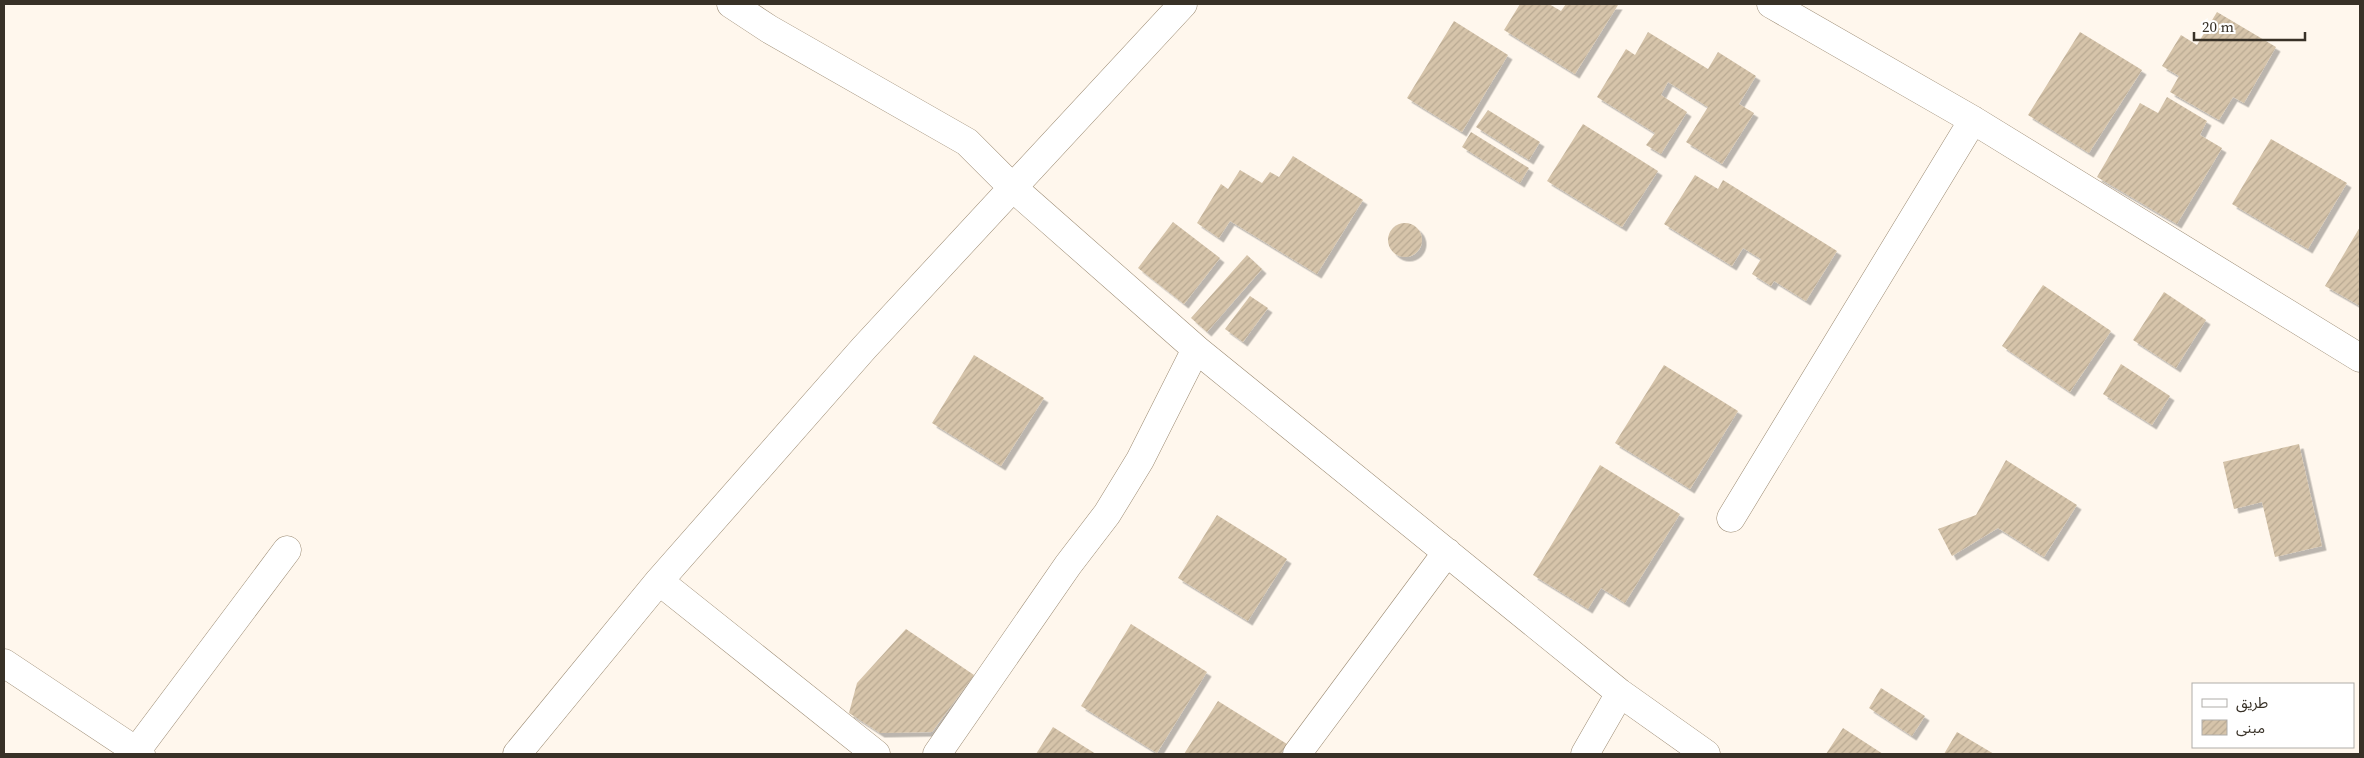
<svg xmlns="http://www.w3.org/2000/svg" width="2364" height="758" font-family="'Source Serif 4','Noto Sans Arabic',serif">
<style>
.building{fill:url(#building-hatch);filter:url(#shadow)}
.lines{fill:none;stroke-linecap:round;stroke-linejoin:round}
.minor-casing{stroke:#9b8a72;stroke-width:29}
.minor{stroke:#fff;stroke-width:28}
</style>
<defs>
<pattern id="building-hatch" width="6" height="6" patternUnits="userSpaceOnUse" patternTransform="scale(1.25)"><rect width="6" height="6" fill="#d6c4aa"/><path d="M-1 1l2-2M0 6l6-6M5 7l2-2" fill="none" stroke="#b8a992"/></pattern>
<filter id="shadow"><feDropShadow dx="4.5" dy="4.5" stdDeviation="0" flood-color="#0004"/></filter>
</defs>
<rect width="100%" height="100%" fill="#fff7ed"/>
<path class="building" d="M1520 4H1549L1561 11 1566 4 1618 5 1575 74 1504 30Z
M2217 12 2276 47 2244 103 2233 97 2219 120 2170 92 2179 76 2162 66 2181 35 2197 45Z
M1454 21 1508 55 1462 132 1407 98Z
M1648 32 1708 69 1718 52 1756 76 1739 104 1754 113 1722 164 1686 142 1708 107 1668 82 1661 95 1687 112 1661 154 1646 145 1655 133 1597 97 1626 49 1635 55Z
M2080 32 2142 70 2089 153 2028 115Z
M2167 97 2207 121 2200 135 2222 148 2177 224 2097 177 2140 103 2158 113Z
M1488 110 1540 142 1529 160 1476 127Z
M1583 124 1658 171 1622 227 1547 181Z
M1471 132 1529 168 1520 183 1462 147Z
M2271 139 2347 183 2308 249 2232 204Z
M1293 156 1363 200 1317 274 1230 221 1219 238 1197 223 1221 184 1228 189 1240 170 1262 183 1270 172 1279 177Z
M1695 175 1718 189 1723 180 1837 251 1806 301 1774 281 1771 286 1752 274 1761 259 1743 248 1732 266 1664 224Z
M1173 222 1220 258 1184 304 1138 268Z
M1388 240a17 17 0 1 1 34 0a17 17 0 1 1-34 0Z
M2360 227V306L2325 286Z
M1247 255 1262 269 1207 332 1191 318Z
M2043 285 2111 331 2070 392 2002 346Z
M2164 292 2206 320 2176 368 2133 340Z
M1250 296 1268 308 1243 342 1225 329Z
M974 355 1044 398 1001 466 932 423Z
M2121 364 2170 396 2152 425 2103 394Z
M1664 365 1738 411 1690 489 1615 443Z
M2299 444 2322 546 2275 557 2262 502 2234 509 2223 462Z
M2006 460 2077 505 2044 557 1998 528 1952 556 1938 529 1976 515Z
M1600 465 1680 514 1625 603 1601 588 1588 609 1533 575Z
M1217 515 1287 559 1248 621 1178 578Z
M1131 624 1207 672 1157 753 1081 706Z
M906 629 974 675 932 732 880 733 849 713 857 683Z
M1881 688 1925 716 1912 736 1869 708Z
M1218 701 1287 744 1281 754H1184Z
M1053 727 1096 754H1036Z
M1843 728 1883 754H1826Z
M1957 732 1994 754H1944Z"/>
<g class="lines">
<g class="minor-casing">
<path id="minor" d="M731 4 769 29 967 142 1012 187 1196 349 1620 693 1706 754
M1771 4 1973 120 2360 358
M1731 518 1973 120
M659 581 876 754
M4 663 141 754
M134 754 287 550
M517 754 659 581 864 348 1183 4
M937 754 1068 565 1107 514 1140 460 1196 349
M1297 754 1447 552
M1585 754 1620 693"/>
</g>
<use href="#minor" class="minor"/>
</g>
<rect width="2364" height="758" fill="none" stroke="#383127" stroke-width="10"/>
<rect x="2192" y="683" width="162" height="65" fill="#ffffff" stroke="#afada9"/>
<rect x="2202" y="699" width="25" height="8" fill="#ffffff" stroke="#afada9"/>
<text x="2236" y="708" font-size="15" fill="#383127">طريق</text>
<rect x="2202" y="720" width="25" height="15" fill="url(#building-hatch)" stroke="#afada9"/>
<text x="2236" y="733" font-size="15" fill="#383127">مبنى</text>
<path d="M2194 32v8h111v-8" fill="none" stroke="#383127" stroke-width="2.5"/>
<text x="2202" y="32" font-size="15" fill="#383127" stroke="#ffffff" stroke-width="4" paint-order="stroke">20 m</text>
</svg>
